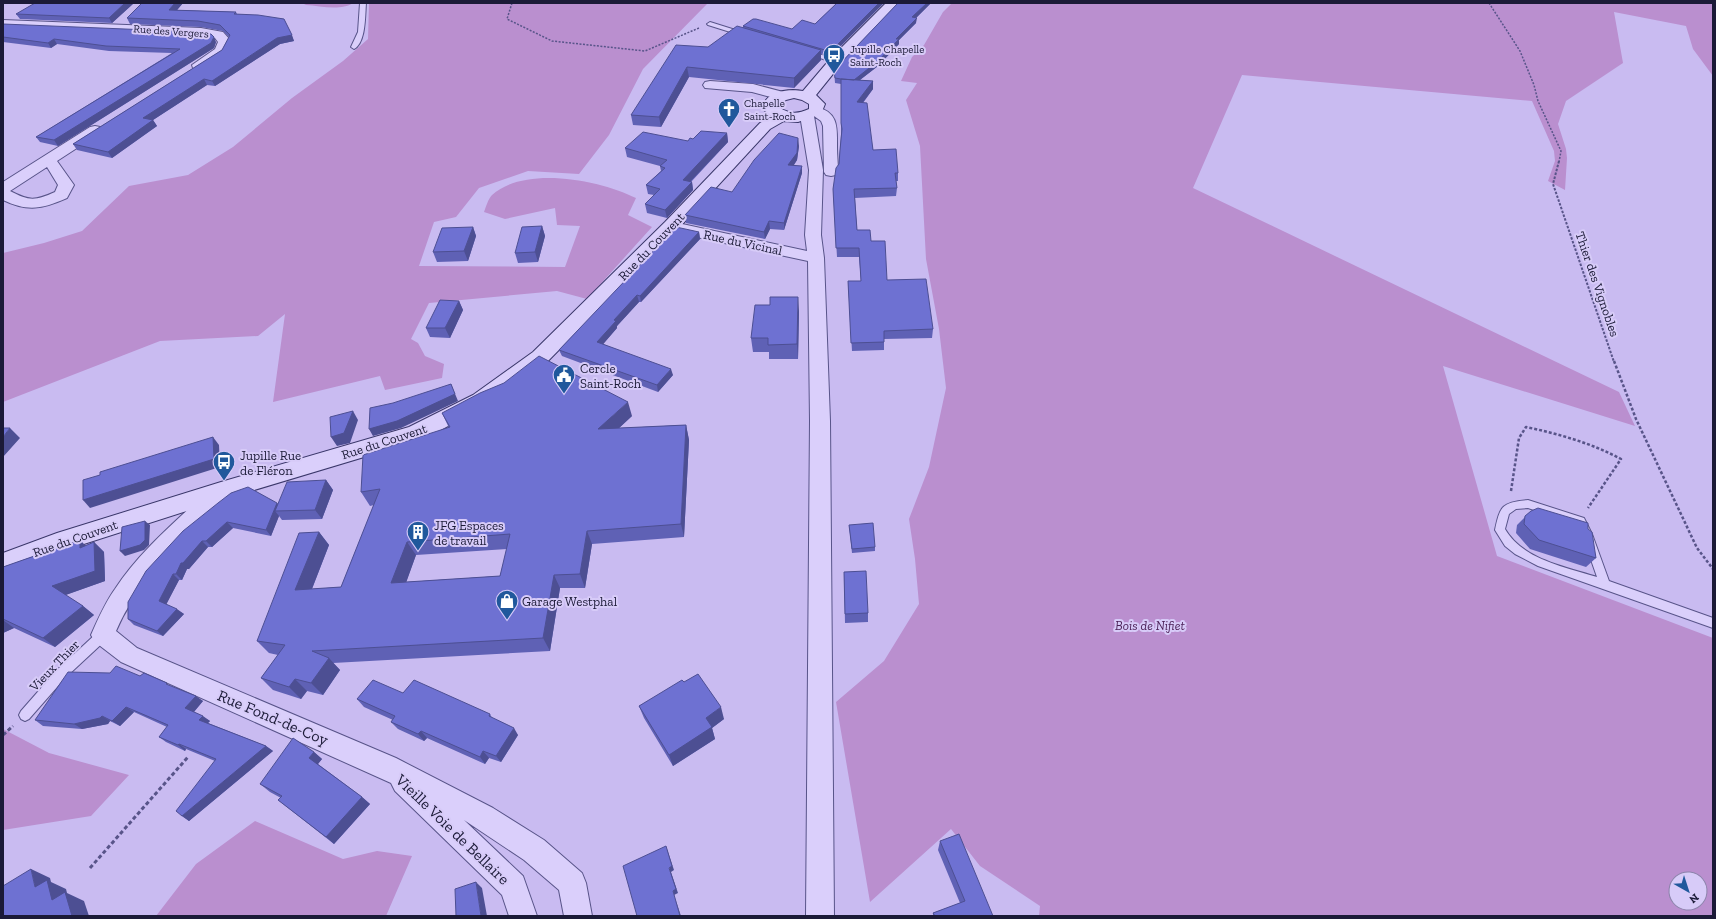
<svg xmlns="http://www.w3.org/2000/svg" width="1716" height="919" font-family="'Zilla Slab',serif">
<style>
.green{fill:#ba8fcf;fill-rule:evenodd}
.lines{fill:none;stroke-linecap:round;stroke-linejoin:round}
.lane-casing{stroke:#585489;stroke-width:2}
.street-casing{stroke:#585489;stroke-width:2}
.secondary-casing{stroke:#3a376a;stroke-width:2}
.path-far3{stroke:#585489;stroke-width:1.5;stroke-dasharray:2 1.5;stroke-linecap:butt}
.path-far2{stroke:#585489;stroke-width:2;stroke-dasharray:2.5 1.5;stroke-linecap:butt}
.path-far1{stroke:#585489;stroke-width:2.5;stroke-dasharray:3 2;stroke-linecap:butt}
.path{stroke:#585489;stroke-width:3;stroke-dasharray:4 2.5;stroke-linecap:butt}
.lane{fill:#dacffb;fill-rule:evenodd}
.street{fill:#dacffb;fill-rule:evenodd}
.secondary{fill:#dacffb;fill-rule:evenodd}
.wall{fill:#5f61b5;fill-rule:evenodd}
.shaded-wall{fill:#4d4f93}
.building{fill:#6e71d2;stroke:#4d4f93;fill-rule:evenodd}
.labels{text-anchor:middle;stroke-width:4;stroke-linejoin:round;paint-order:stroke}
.far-street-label{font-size:11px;fill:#1b1a37;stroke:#d7cbf8}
.far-poi-label{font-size:11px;fill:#1b1a37;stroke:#d7cbf8;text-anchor:start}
.street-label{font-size:13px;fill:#1b1a37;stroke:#d7cbf8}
.poi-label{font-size:13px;fill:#1b1a37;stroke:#d7cbf8;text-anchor:start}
.park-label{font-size:13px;font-style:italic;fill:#4a1f55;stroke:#d7cbf8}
.near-street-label{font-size:16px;fill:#1b1a37;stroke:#d7cbf8}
</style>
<rect width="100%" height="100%" fill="#c9bbf1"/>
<path class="green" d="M302 3H353C341 11 320 6 306 5Z
M369 3H708L643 69 609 135 579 174 528 171 479 188 456 217 434 222 419 266 565 267 580 226 557 225 555 208 505 219 484 212C486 207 488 199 492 195 525 165 600 180 636 198L628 215 652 227 587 299 557 291 429 303 411 339 418 343 425 356 444 364 442 378 385 390 380 376 273 402 285 314 258 336 160 341 3 402V253L44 243 82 231 129 186 188 175 233 147 292 98 343 61 368 39Z
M952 3H1713V76L1693 49 1686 26 1614 12 1623 63 1566 101 1558 124 1566 149 1567 158 1565 190 1548 181 1555 161 1554 151 1532 101 1242 75 1193 188 1619 392 1635 426 1443 366 1497 556 1713 638V916H1039L1040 906 980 866 951 829 870 902 836 702 884 661 919 604 915 559 909 519 929 467 946 388 939 329 926 259 920 146 906 100 917 83 901 81 912 57 924 45 943 12ZM1676 879H1700V903H1676Z
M3 729 49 753 129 775 91 816 3 830Z
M255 821 343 859 377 851 412 856 386 916H156L196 864Z"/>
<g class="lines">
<g class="lane-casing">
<path id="lane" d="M360 3H366C365 15 366 43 354 49L351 47 358 32Z
M710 22 745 33 746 34 743 36 708 25 707 24Z
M809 51 838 60 839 61 836 63 807 54 806 53Z
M1528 500 1584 518 1592 534 1609 581 1713 618V628L1538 566 1515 554 1505 546 1495 530C1500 506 1502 502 1528 500ZM1528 508 1576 524 1582 534 1597 577C1566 567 1523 560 1505 529L1509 514 1516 509Z
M103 630 107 631 109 635 107 639 65 678 29 719 25 721 21 719 19 715 21 711 57 670 99 631Z"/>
</g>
<g class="street-casing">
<path id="street" d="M3 20 201 28 223 32 231 41C229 45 228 50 225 53 220 59 202 70 193 68L192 65 215 49 218 42 215 38 201 36 3 28Z
M710 81 753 84 787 93 789 96 787 99 782 100 752 92 705 88 703 85 705 82Z
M816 107C839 112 837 128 837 147 837 155 838 164 838 172L836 175 831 176 826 175 824 172 823 126 821 121 814 116 823 170 821 235 824 258 830 421 834 916H806L810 421 808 261 673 232 667 230 665 227 667 224 673 222 807 251 805 235 809 170 800 115 802 112 809 111 811 108Z
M95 126 100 127 102 130 100 133 57 161 74 185 67 198C42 209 28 212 3 200V182L90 127ZM47 167 58 185 55 192C35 201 29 201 10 191Z
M221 483 228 485 231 491 228 497C187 538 139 577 116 631L137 648 396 758 493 808 544 840 582 873 586 883 592 916H564L559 890 524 860 464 820 523 876 537 916H509L502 895 395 791 391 783 121 662 95 642 91 635C98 619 105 603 115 589 141 549 180 518 214 485Z"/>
</g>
<g class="secondary-casing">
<path id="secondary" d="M886 3H900L841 64 816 95 825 104 821 114 798 122 784 121 770 129 677 230 547 362 487 405 424 439 221 500 62 551 3 573V553L57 533 221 482 409 427 473 395 533 352 665 222 760 123 771 116 764 110C764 107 764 103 766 100 773 90 792 89 803 91L831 58ZM794 98 802 100 809 104V109C798 114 790 114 780 108V104L786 100Z"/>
</g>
<path class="path-far3" d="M512 3 507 19 552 41 645 51 699 28
M1489 3 1520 51 1534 85 1538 101 1561 151 1559 162"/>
<path class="path-far2" d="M1559 161 1553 184 1614 362"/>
<path class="path-far1" d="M1614 361 1636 419 1697 548 1713 569
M1511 491 1519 438 1526 427C1559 434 1591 443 1621 459L1588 508"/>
<path class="path" d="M3 735 13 726
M90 868 188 757"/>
<use href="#lane" class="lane"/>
<use href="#street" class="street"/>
<use href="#secondary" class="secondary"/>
</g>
<path class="wall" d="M134 3 112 23 20 19 16 14Z
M142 3H183L177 10 236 12 237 14 284 19 294 41 280 44 215 86 207 85 153 120 157 126 112 158 77 150 73 144 222 50 229 37 223 31 201 27 130 24 127 18Z
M837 3 832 55V48L825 55 821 54V60L794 88 689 77 661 127 633 125 631 115 708 47 743 28V26L792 29 815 24Z
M898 3H931L916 18V23L899 40V44L878 66 860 80 873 81V89L863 103 873 150 898 173V181H896L897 188 896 196 855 198 857 230 871 241 887 280 933 329 932 338 884 339V350L852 351 848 281H861L859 257H837L833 189 839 164 841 135V84L835 83 834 70Z
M3 24 216 42 214 48 58 146 40 142 36 137 172 53 109 51 57 44 51 48 3 42Z
M727 133 728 142 691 182H692L693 190 667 218 647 213 645 204 654 195 648 194 646 185 661 171 660 166 627 157 625 148 688 141 693 139Z
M799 146 797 160 794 165 802 173 784 230 770 229 765 239 686 223 685 215 732 192Z
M542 226 545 236 538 262 518 263 515 253Z
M473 227 476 236 468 261 437 262 433 252Z
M699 232 700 239 641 302H639L617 326V328L603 344 673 375 658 392 562 356 559 350Z
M459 301 463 310 450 338 430 337 426 328Z
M799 311 798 359H769V352H753L751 338Z
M442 413 632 416 619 428 686 425 689 440 684 537 592 544 585 588H560L550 651 333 663 340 670 323 695 307 691 301 699 273 690 261 678 278 655 269 653 257 641 319 532 329 545 312 589 341 587 374 505 370 506 361 492 449 428ZM507 549 500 576 406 582 416 555Z
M326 480 333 490 322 519 282 520 279 516 271 536 233 528 212 547H208L189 569H187L182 580H179L166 604 184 614 163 636 134 625 128 619 183 531 277 503 278 504Z
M1531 511 1588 529 1596 558 1586 567 1530 549 1516 533 1517 525Z
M849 525 875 547V551L852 553Z
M80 540 85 546 94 542 104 552 105 581 65 595 83 606 94 615 55 647 14 628 3 633V567Z
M844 572 868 613V622L845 623Z
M140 676 172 687 203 701 194 712 210 721 208 723 266 746 273 751 189 821 182 816 215 761 186 749 185 751 166 742 159 737 167 727 134 712 120 726 110 721 108 724 82 729 43 726 35 720Z
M684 682 724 719 712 728 715 739 673 766 644 718 639 706Z
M403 693 490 714 492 718 518 735 501 762 489 758 485 764 427 738 424 741 398 729 391 722 393 720 364 707 357 699Z
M314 752 322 759 318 764 362 797 370 804 334 844 278 800 281 798 270 792 260 784Z
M940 841 993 916H933V913L960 903 938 850Z"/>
<path class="shaded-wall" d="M125 3H134L112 23 109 18Z
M175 3H183L172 16 169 10Z
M879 3H884L832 55V50Z
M927 3H931L912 22V17Z
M917 18 916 23 899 40V44L878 66 852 86V81L896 39Z
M292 35 294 41 280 44 215 86 212 81 277 38Z
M214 37 216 42 214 48 58 146 54 140Z
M54 39 57 44 51 48 48 43Z
M832 44V48L825 55V50Z
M821 50V60L794 88V78Z
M687 67 689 77 661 127 659 117Z
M204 79 207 85 153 120 157 126 112 158 108 152 143 118Z
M873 81V89L857 110V102Z
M727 133 728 142 684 188 683 180Z
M798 138 799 146 797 160 789 172 788 165Z
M802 166V173L784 230V223Z
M692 182 693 190 667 218 665 210Z
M769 221 770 229 765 239 764 232Z
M542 226 545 236 538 262 535 252Z
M473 227 476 236 468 261 464 251Z
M699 232 700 239 641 302 640 296Z
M637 295 639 302 617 326V328L599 349 597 342 614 320Z
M798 297 799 311 798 359 797 344Z
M459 301 463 310 450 338 445 328Z
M671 369 673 375 658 392 657 385Z
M451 384 458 401 401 428 373 436 369 429Z
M628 402 632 416 603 443 598 429Z
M353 411 358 420 350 443 337 446 331 437Z
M686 425 689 440 684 537 681 524Z
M10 428 20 438 3 457V437Z
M213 437 219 445 220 467 90 508 83 500Z
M326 480 333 490 322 519 315 510Z
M277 503 282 509 275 511 279 516 271 536 266 530Z
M145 521 150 525 149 545 144 550 125 556 120 551Z
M227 522 233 528 212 547 206 541Z
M587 531 592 544 585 588 580 574Z
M319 532 329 545 306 604 295 590Z
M80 540 90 550 80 548Z
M202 541 208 547 189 569H187L182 580 176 574 181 563Z
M94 542 104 552 105 581 63 596 52 586Z
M407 542 416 555 401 597 391 583Z
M173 574 179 580 165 607 159 601Z
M554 575 560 588 550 651 543 638Z
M83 606 94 615 55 647 43 638Z
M177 609 184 614 163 636 157 631Z
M3 620 14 628 3 633Z
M329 658 340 670 323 695 311 683Z
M295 679 307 691 301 699 289 687Z
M196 696 203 701 192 714 185 708Z
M126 707 134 712 120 726 112 721Z
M721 707 724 719 712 728 715 739 673 766 669 755 706 718Z
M102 716 110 721 108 724 82 729 74 724Z
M203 716 210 721 206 725 199 720Z
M514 728 518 735 501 762 496 756Z
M421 731 427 738 424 741 418 734Z
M179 744 186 749 185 751 178 745Z
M266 746 273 751 189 821 182 816Z
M483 751 489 758 485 764 480 757Z
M314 752 322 759 317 765 309 758Z
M362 797 370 804 334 844 326 837Z
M666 846 674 870 671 872 678 893 674 895 681 916H680L673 891Z
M31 869 50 878 51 882 66 889 67 893 84 901 89 916H72L35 887Z
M476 882 482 888 487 916H481Z"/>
<path class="building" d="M35 3H125L109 18 16 14Z
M142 3H175L169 10 236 12 234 14 258 15 284 19 292 35 277 38 212 81 204 79 143 118 153 120 108 152 73 144 222 50 230 35 220 25 198 21 127 18Z
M837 3H879L832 50V44L825 50 743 26 753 19H756L792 29 802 20 815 24Z
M898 3H927L912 17 917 18 896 39H899L878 61 854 80 841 79 835 78 834 70Z
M3 24 198 32 211 34 214 37 211 43 54 140 36 137 180 49 106 46 54 39 48 43 3 37Z
M737 26 821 50 794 78 687 67 659 117 631 115 676 45 708 47Z
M841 79 873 81 857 102 867 103 873 150 896 149 898 173H895L897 188 854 189 857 230H870L871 241H885L887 280 926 279 933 329 884 331V342L851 343 848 281H861L859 248H836L833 189 836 168 839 164 840 150 842 129 841 123Z
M701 131 727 133 683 180 692 182 665 210 645 204 660 189 646 185 665 168 660 166 667 160 625 148 643 132 688 141 690 138 693 139Z
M779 133 798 138 797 153 788 165 802 166 784 223 769 221 764 232 685 215 711 187 732 192 754 160Z
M542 226 535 252 515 253 522 227Z
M473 227 464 251 433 252 442 228Z
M676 227 699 232 640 296 637 295 614 320 616 321 597 342 671 369 657 385 559 350Z
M770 297H798L797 344 768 345V338H751L755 305H770Z
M440 300 459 301 445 328H426Z
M539 356 628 402 598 429 686 425 681 524 587 531 580 574 554 575 543 638 312 651 329 658 311 683 295 679 289 687 261 678 285 645 257 641 299 533 319 532 295 590 341 587 380 489 361 492 363 455 450 427 442 413 480 393 504 383ZM510 534 500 576 391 583 407 542Z
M451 384 455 394 397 421 369 429 370 408 393 403Z
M353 411 344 433 331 437 330 417Z
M3 428H10L3 437Z
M213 437 214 459 83 500V480L100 475V472Z
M326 480 315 510 275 511 287 482Z
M248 487 277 503 266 530 227 522 206 541H202L183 563H181L176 574H173L159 601 177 609 157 631 128 619V602L146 571 183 531 218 503 231 493Z
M1538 508 1588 523V529L1592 532 1596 558 1539 540 1524 524 1525 516 1531 511Z
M145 521V540L140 545 120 551 122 527Z
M873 523 875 547 852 549 849 525Z
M80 540V548L94 542 95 571 52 586 83 606 43 638 3 619V567Z
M866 571 868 613 845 614 844 572Z
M116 666 140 676 144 673 167 683 166 684 196 696 185 708 203 716 199 720 266 746 182 816 176 811 216 759 179 744 178 745 159 737 168 725 126 707 112 721 102 716 100 718 74 724 35 720 68 672 110 673Z
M698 674 721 707 706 718 712 727 669 755 639 706 682 680 684 682Z
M373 680 403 693 414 680 490 714 489 716 514 728 496 756 483 751 480 757 421 731 418 734 391 722 395 716 357 699Z
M293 738 314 752 309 758 362 797 326 837 278 800 282 796 260 784Z
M959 834 993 916H935L933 913 965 901 940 841Z
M666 846 672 866 669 868 676 889 673 891 680 916H637L623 866Z
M31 869 35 887 47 880 52 900 65 892 72 916H3V886Z
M476 882 481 916H456L455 889Z"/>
<defs>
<g id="bus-pin" transform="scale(1.15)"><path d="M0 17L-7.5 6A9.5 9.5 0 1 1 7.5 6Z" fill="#20589c" stroke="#d7cbf8"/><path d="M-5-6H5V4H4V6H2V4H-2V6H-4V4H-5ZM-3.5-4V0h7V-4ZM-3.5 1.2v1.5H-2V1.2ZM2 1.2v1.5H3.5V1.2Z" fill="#fff"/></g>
<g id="church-pin" transform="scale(1.15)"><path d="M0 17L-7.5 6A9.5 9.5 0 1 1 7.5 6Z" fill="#20589c" stroke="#d7cbf8"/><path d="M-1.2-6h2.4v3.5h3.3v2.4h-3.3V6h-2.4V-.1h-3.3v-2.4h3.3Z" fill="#fff"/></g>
<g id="civic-pin" transform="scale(1.15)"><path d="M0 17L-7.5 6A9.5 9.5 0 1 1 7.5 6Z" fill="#20589c" stroke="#d7cbf8"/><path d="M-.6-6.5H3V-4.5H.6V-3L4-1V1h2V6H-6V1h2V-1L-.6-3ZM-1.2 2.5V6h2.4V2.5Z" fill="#fff"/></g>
<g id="building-pin" transform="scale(1.15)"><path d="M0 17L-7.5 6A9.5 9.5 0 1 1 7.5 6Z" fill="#20589c" stroke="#d7cbf8"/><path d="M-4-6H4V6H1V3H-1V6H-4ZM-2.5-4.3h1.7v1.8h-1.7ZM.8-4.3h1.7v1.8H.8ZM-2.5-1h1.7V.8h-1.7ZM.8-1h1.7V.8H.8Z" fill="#fff"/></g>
<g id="shop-pin" transform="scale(1.15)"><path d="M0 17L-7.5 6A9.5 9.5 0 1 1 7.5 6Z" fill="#20589c" stroke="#d7cbf8"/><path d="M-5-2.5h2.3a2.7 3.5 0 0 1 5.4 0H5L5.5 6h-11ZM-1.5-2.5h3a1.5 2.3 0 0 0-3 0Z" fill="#fff"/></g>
</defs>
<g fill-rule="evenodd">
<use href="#bus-pin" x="834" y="55"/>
<use href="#church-pin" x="729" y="109"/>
<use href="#civic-pin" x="564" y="375"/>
<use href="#bus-pin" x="224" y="462"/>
<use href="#building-pin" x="418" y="532"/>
<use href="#shop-pin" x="507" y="601"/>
</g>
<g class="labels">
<g class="far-street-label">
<text transform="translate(171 31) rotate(4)" y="4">Rue des Vergers</text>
</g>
<g class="far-poi-label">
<text x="850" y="53">Jupille Chapelle<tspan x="850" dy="13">Saint-Roch</tspan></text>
<text x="744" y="107">Chapelle<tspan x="744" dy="13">Saint-Roch</tspan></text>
</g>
<g class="street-label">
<text transform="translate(743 242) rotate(12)" y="5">Rue du Vicinal</text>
<text transform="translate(651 246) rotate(-46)" y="5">Rue du Couvent</text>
<text transform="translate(1598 284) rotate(71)" y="5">Thier des Vignobles</text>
<text transform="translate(384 441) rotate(-18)" y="5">Rue du Couvent</text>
<text transform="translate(75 538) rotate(-19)" y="5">Rue du Couvent</text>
<text transform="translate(54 665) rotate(-46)" y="5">Vieux Thier</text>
</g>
<g class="poi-label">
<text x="580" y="373">Cercle<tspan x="580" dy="15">Saint-Roch</tspan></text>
<text x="240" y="460">Jupille Rue<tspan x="240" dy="15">de Fléron</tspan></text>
<text x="434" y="530">JFG Espaces<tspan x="434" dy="15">de travail</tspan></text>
<text x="522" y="606">Garage Westphal</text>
</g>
<g class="park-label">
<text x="1150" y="630">Bois de Nifiet</text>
</g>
<g class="near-street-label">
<text transform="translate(273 717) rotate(23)" y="6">Rue Fond-de-Coy</text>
<text transform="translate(453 829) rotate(44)" y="6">Vieille Voie de Bellaire</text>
</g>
</g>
<rect width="1716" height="919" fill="none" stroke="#1b1a37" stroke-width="8"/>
<g transform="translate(1688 891) rotate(141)"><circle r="19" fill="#d7cbf8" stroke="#8c84ab"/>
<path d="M0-3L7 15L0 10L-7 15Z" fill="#20589c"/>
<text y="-6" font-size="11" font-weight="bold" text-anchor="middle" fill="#1b1a37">N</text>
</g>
</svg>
